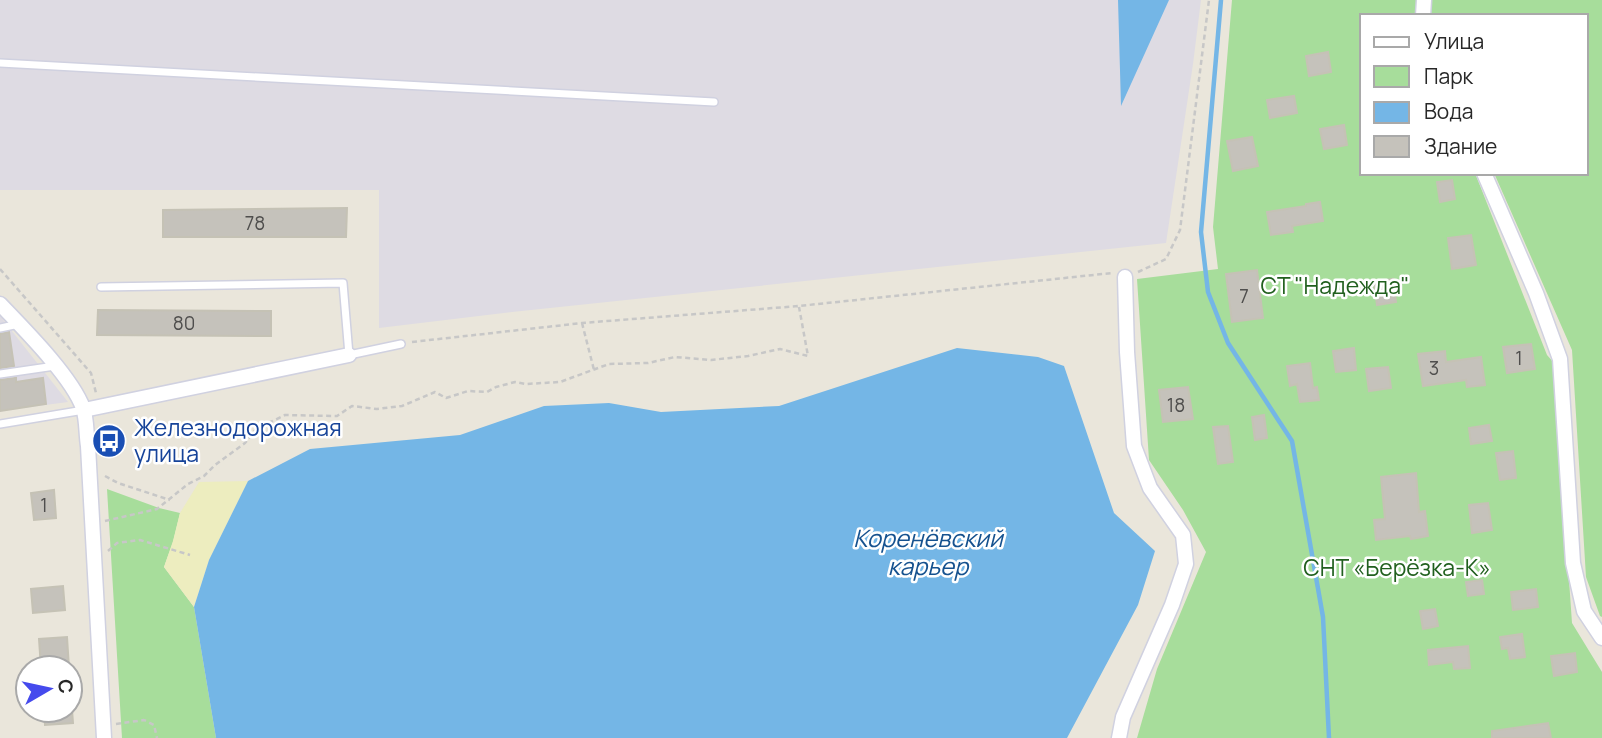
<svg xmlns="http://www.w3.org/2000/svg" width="1602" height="738" font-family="Manrope,sans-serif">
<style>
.industrial{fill:#dedbe3}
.green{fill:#a7dd9b}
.sand{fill:#ededbf}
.water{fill:#74b6e6}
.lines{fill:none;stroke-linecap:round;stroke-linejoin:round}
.stream{stroke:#74b6e6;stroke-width:4.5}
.building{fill:#c5c2bb;stroke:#c5c2b5;stroke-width:2}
.lane-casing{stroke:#d0d1e0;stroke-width:10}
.street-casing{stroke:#d0d1e0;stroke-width:17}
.path{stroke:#c7c7c7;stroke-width:2.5;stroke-dasharray:5 3.5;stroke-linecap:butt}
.lane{stroke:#fff;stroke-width:7}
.street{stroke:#fff;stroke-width:14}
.labels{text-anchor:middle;stroke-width:5;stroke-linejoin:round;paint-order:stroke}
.number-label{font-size:19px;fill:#4f4e4d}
.park-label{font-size:23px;fill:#21601e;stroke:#fff}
.transit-label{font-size:23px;fill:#164399;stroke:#fff;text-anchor:start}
.water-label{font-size:24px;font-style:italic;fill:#16528f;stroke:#fff}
</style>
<rect width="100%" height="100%" fill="#eae6db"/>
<path class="industrial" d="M0 0H1201L1193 64 1166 243 512 312 379 328V190H0Z
M0 316 68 402 0 411Z"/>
<path class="green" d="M1232 0H1417L1416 16H1362V173H1475L1547 355 1554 363 1572 623 1602 672V738H1137L1157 669 1206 552 1183 510 1149 460 1137 279 1218 269 1213 227Z
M1430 0H1602V617L1600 616 1586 577 1572 350 1494 173H1586V16H1429Z
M107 489 159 508 180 513 173 542 164 567 194 607 216 738H122Z"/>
<path class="sand" d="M248 481 209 560 194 607 164 567 173 541 180 513 199 482Z"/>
<path class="water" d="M1118 0H1169L1121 106Z
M957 348 1038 357 1064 366 1114 513 1155 551 1138 605 1067 738H216L194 607 209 560 248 481 310 449 460 435 544 406 609 403 661 412 779 406Z"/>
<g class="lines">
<path class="stream" d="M1221 0 1201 232 1208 292 1228 343 1292 441 1323 617 1329 738"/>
</g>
<path class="building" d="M1328 52 1331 72 1309 76 1306 56Z
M1294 96 1297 113 1270 118 1267 100Z
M1344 125 1347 145 1324 149 1320 129Z
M1252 137 1258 166 1233 171 1227 141Z
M1452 180 1455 199 1440 202 1437 182Z
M1320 202 1323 221 1292 226 1293 232 1271 235 1267 212 1306 206V204Z
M347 208 346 237H163V210Z
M1471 235 1476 265 1452 269 1448 238Z
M1257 270 1263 318 1232 322 1226 274Z
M1393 279 1396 302 1377 305 1374 282Z
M98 310 271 311V336L97 335Z
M9 332 14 366 0 368V334Z
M1531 344 1535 369 1507 373 1503 347Z
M1354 348 1356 370 1336 372 1333 351Z
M1445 351 1446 362 1481 357 1485 385 1467 387 1466 380 1423 386 1418 354Z
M1310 363 1313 388 1317 387 1319 400 1300 402 1297 384 1290 386 1287 366Z
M1388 367 1391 388 1369 391 1366 369Z
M16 378V382L43 378 46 404 0 411V380Z
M1188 387 1193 419 1163 422 1159 390Z
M1264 415 1267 438 1255 440 1252 417Z
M1489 425 1492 441 1471 444 1469 428Z
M1228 426 1233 462 1218 464 1213 427Z
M1513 451 1516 478 1500 480 1496 453Z
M1416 473 1419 512 1425 511 1428 536 1411 539 1410 536 1376 540 1374 520 1385 519 1381 477Z
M54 490 56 518 34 520 31 493Z
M1488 503 1492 530 1472 533 1469 505Z
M1482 580 1484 594 1468 596 1466 582Z
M63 586 65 610 33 613 31 589Z
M1536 589 1538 607 1513 610 1511 592Z
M1435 609 1438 626 1423 629 1420 611Z
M1522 634 1525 657 1510 659 1508 648 1502 649 1500 637Z
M67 637 69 668H41L39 639Z
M1468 646 1470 668 1454 669 1453 662 1429 665 1428 650Z
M1575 653 1577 672 1554 676 1551 656Z
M44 710H72L73 723 45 725Z
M1548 723 1551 738H1492V731Z"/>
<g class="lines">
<g class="lane-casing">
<path id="lane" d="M0 63 714 102
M101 287 343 283 349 355 401 344
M0 328 19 324
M0 374 55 366
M0 424 84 410"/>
</g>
<g class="street-casing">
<path id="street" d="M1423 16 1424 0
M1484 173 1536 293 1560 359 1573 563 1584 611 1602 638
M0 304C23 328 72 377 83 408 87 419 86 434 88 446L104 738
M84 410 349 355
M1119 738 1123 717 1172 605 1186 564 1183 535 1150 488 1134 446 1127 352 1125 277"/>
</g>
<path class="path" d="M0 269 91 373 96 393
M1138 272 1166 259 1180 230 1209 0
M582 323 594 370
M412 342 582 323 799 306 1112 273
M105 476 118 483 170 500
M105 521 157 509 188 484 204 476 215 465 245 443 256 429 285 415 337 416 352 406 377 409 402 406 435 392 446 398 468 391 487 392 496 387 515 382 526 384 560 382 609 364 648 363 675 357 711 360 748 356 780 349 808 356 799 307
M108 551 117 543 140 540 190 555
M116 724 144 720 154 725 157 738"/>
<use href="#lane" class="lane"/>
<use href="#street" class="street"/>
</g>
<defs>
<g id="bus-disc" transform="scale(1.75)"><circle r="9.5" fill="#1a4fb4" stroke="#fff"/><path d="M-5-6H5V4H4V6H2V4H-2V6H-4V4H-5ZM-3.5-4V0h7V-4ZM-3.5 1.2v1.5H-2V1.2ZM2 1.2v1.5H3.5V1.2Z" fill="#fff"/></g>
</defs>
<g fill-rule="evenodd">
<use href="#bus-disc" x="109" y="441"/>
</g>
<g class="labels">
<g class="number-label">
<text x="255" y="230">78</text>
<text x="1244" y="303">7</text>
<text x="184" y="330">80</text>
<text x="1519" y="365">1</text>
<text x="1434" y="375">3</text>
<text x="1176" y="412">18</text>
<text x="44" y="512">1</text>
</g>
<g class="park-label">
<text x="1335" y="294">СТ "Надежда"</text>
<text x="1397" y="576">СНТ «Берёзка-К»</text>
</g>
<g class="transit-label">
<text x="134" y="436">Железнодорожная<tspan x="134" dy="26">улица</tspan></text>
</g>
<g class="water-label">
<text x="928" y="547">Коренёвский<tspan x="928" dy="28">карьер</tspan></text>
</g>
</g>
<rect x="1360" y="14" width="228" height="161" fill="#ffffff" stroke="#a9a9a9" stroke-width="2"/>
<rect x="1374" y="37" width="35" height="10" fill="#ffffff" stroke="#a9a9a9" stroke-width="2"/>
<text x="1424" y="49" font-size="21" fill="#282828">Улица</text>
<rect x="1374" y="66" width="35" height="21" fill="#a7dd9b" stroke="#a9a9a9" stroke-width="2"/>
<text x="1424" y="84" font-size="21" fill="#282828">Парк</text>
<rect x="1374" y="102" width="35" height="21" fill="#74b6e6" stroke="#a9a9a9" stroke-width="2"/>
<text x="1424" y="119" font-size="21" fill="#282828">Вода</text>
<rect x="1374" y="136" width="35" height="21" fill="#c5c2bb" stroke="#a9a9a9" stroke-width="2"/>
<text x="1424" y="154" font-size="21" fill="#282828">Здание</text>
<g transform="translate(49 689) rotate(81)"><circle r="33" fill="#ffffff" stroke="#a9a9a9" stroke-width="2"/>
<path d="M0-5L12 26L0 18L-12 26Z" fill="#454aed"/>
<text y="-10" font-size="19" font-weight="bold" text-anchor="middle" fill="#282828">С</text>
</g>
</svg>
